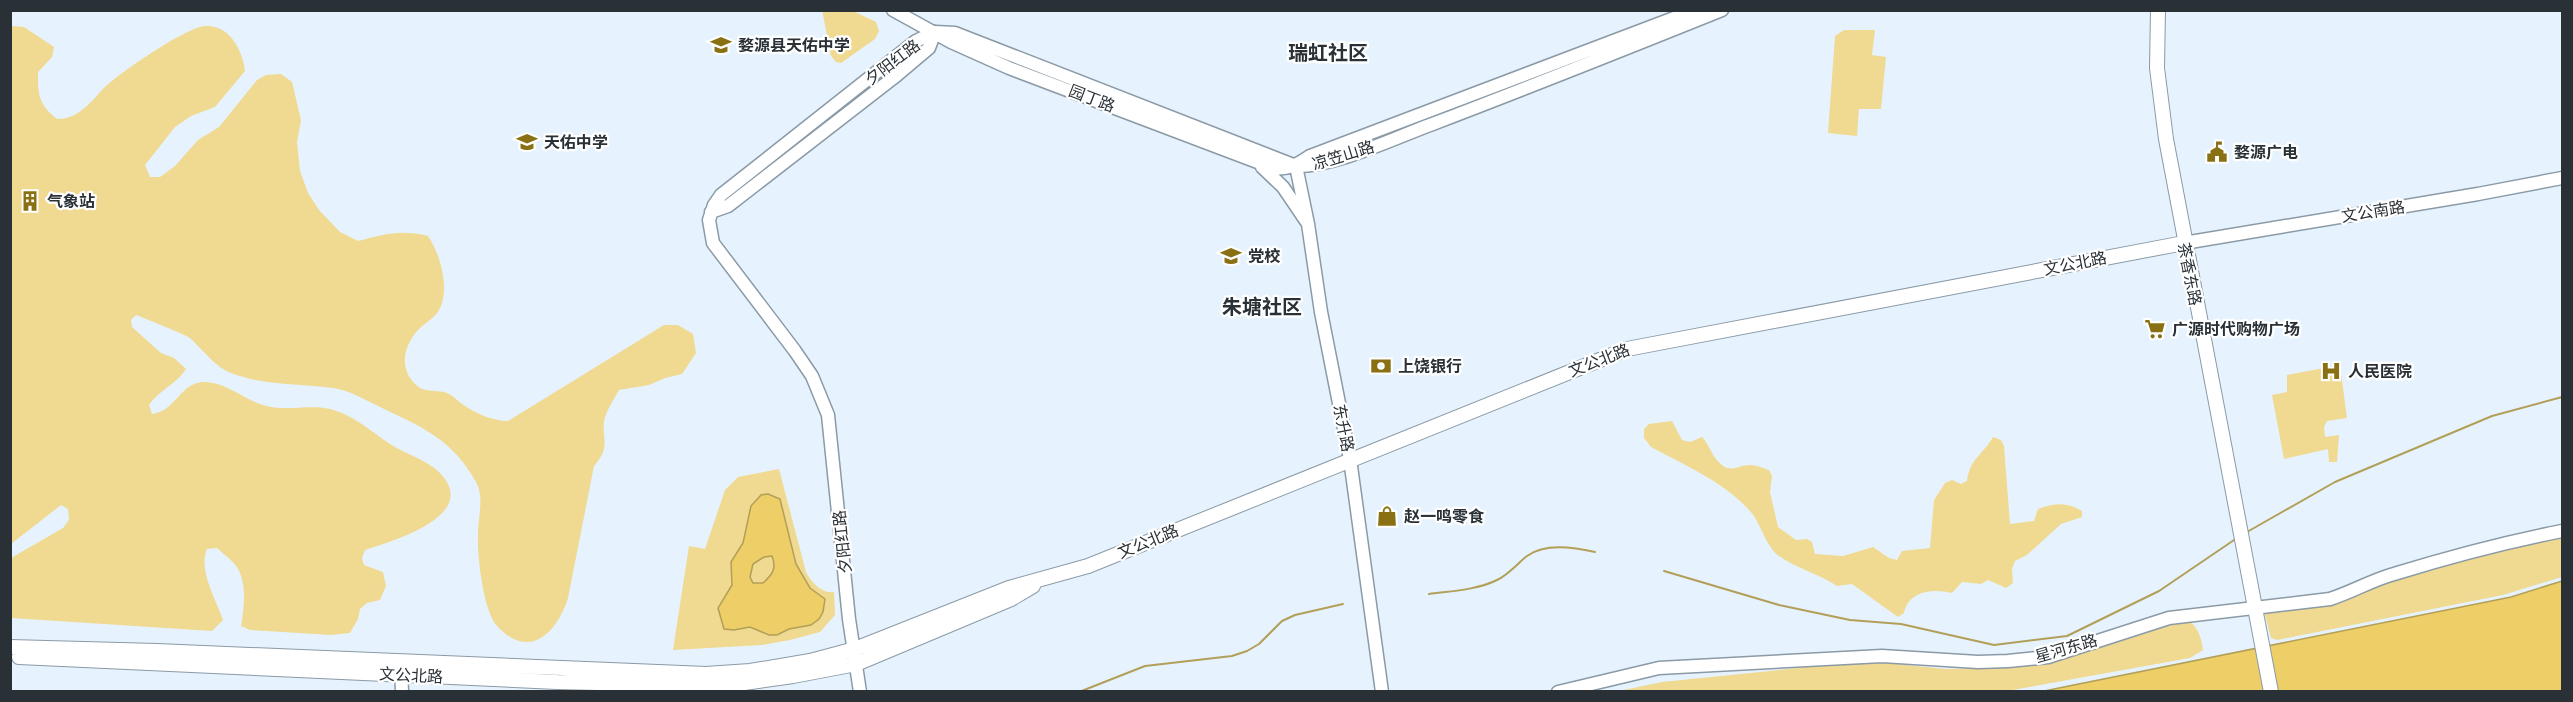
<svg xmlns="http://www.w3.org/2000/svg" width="2573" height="702" font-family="'Public Sans','Noto Sans SC',sans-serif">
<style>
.green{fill:#f0d991}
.water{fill:#edce67;stroke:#b29f58;stroke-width:1.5;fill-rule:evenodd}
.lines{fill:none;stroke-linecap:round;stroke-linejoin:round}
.stream{stroke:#b29f58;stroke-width:2}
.secondary-casing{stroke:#8a9aa6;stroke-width:15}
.primary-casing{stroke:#8a9aa6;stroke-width:16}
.secondary{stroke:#fff;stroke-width:12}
.primary{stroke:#fff;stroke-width:14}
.labels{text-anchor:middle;stroke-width:4.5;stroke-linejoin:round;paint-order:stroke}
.poi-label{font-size:16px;font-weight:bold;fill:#2a3136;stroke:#fff;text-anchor:start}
.street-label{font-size:16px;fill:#2a3136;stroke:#fff}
.quarter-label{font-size:20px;font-weight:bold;fill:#2a3136;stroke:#fff}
</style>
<rect width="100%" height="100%" fill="#e6f3fe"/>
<path class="green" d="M822 10 853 11 876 22 879 31 875 39 841 63 836 62 831 56Z
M11 26 24 27 54 47 52 57 38 72C38 94 38 104 57 119 67 119 74 116 82 110 93 102 101 89 112 81 128 68 189 25 207 26 231 26 243 52 245 71L215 107 191 116 175 127 145 165 150 177H160L175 166 198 140 219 127 257 80 266 75 281 74 292 82 301 120 297 142 300 171 308 193 319 210 340 232 358 241C383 234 402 229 428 236 440 254 449 285 441 306 437 317 426 322 419 329 402 347 398 372 420 388 428 392 439 390 447 393 452 395 457 400 462 404 475 413 492 421 508 421L664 325H678L693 334 696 353 682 374 665 378 649 385 619 390C614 399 606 411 604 421 602 440 611 447 594 466L568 598C557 633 529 661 497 626 483 611 477 554 478 534 478 518 484 499 477 484 454 440 422 427 380 407 365 400 351 391 334 388 299 383 265 386 231 373 215 367 203 350 190 338 186 335 144 318 136 315L131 320 132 327 161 353 174 358 186 369C177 384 159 390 149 405L152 414C179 411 180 376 213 383 230 386 246 400 263 405 285 412 308 404 330 409 357 416 374 435 397 448 411 456 428 461 440 473 481 516 392 541 365 550L362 558 364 565 383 572 386 586 380 600 367 603 360 609 358 619 350 633 331 635 250 630 241 626C244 608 247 585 238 569 234 561 223 554 217 548L207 549C198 570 216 599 223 620L212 631 11 618V558L63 528 69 520 68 509 61 505 11 544Z
M1844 30H1875L1872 55 1886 57 1881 109H1859L1857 136 1828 133 1835 36Z
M2340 365 2347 418 2327 421 2324 427 2325 437 2339 435 2337 462H2329L2328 449 2284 459 2272 395 2287 392V375Z
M1672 421 1682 440 1690 442 1702 437C1710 445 1712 458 1722 465 1731 473 1739 465 1750 465 1756 465 1763 468 1769 470L1772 476 1770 492 1778 527 1796 540 1807 539 1812 542 1815 554 1843 556 1873 547 1889 558 1897 560 1902 551 1930 548 1934 500 1945 483 1952 480 1961 484 1967 481C1970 458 1983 455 1993 437L2001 440 2004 446 2010 524 2034 521 2038 509C2055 503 2066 502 2082 511V517L2061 524 2027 555 2015 561 2012 569 2013 583 2006 588 1988 580 1981 584 1962 582 1952 593C1933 588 1908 591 1904 613L1898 617 1852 584 1837 586C1819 574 1798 569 1779 556 1765 546 1761 522 1749 510 1723 481 1684 465 1651 447L1644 438V429L1649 424Z
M779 469 806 572C811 582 822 594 834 592L835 615 820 632 790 640 762 645 673 650 689 546 705 549 725 490 738 477Z
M2562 535V577L2503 595 2277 640 2271 638 2264 611Z
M2185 618C2198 626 2201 636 2203 650L2190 658 2007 691 1614 692 1662 682 1867 661 1945 669 1994 668 2045 662Z"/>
<path class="water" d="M768 494 780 499 796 564 810 588 825 599 823 612 819 619 811 625 789 629 777 635H769L750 627 734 630 724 629 718 608 732 585 731 562 743 543 751 506 761 495ZM772 556C777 569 772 575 763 583H753L750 577 753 564 764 557Z
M2562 581V691L2039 692 2511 597Z"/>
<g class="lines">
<path class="stream" d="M2247 532 2335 482 2492 416 2562 397
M1664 571 1779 605 1850 620 1901 624 1994 645 2067 636 2159 591 2237 538
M1429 594C1451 591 1477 590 1497 580 1508 575 1517 564 1527 556 1544 543 1574 547 1595 552
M1079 692 1145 666 1232 656 1247 651 1259 644 1282 621 1295 615 1343 604"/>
<g class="secondary-casing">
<path id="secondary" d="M893 10 951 42 1009 68 1273 168C1288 170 1297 165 1310 156L1695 10
M1296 166 1308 224 1321 312 1350 459 1382 692
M1262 167 1283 187 1306 221
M711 212 728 206 897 75 929 48 935 32
M2184 243 2478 194 2562 178
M401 666 402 692
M860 692 849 619 828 415 812 376 795 351 713 243 709 220 714 205 721 195 916 41 935 32 955 33 1296 166C1334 167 1392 139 1430 125 1527 88 1625 49 1722 10
M1558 692 1659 668 1882 656 1978 662 2008 661 2048 657 2169 618 2330 599C2352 592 2372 580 2394 574 2449 557 2506 542 2562 531"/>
</g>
<g class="primary-casing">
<path id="primary" d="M2158 10 2157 68 2166 139 2271 692
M10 647 157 651 706 674 750 671 810 661 855 649 1009 588 1088 566 1627 349 2184 243
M19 657 557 682 724 686 793 676 856 664 1011 599 1033 586"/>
</g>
<use href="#secondary" class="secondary"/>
<use href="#primary" class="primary"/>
</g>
<defs>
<g id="school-bare" transform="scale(1.62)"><path d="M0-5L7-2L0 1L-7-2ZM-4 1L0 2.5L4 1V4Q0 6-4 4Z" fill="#897113" stroke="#fff" stroke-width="2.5" paint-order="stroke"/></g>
<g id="civic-bare" transform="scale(1.62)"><path d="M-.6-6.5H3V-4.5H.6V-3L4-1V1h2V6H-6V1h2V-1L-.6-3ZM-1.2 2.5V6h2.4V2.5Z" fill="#897113" stroke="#fff" stroke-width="2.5" paint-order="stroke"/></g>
<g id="building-bare" transform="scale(1.62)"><path d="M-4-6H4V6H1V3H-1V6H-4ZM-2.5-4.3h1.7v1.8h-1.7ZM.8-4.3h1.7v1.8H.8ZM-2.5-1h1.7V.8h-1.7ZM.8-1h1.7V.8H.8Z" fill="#897113" stroke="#fff" stroke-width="2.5" paint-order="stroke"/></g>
<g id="supermarket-bare" transform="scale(1.62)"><path d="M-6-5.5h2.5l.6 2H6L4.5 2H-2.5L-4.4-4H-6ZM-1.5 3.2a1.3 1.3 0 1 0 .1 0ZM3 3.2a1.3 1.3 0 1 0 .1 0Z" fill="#897113" stroke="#fff" stroke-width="2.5" paint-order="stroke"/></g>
<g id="bank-bare" transform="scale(1.62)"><path d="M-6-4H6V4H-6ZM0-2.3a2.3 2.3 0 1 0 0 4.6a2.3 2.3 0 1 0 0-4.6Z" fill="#897113" stroke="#fff" stroke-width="2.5" paint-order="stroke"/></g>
<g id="hospital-bare" transform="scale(1.62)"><path d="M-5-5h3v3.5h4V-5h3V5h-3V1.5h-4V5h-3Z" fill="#897113" stroke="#fff" stroke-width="2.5" paint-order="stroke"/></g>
<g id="shop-bare" transform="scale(1.62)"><path d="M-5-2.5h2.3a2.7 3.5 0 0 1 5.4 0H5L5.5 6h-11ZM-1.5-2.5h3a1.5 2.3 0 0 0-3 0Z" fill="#897113" stroke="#fff" stroke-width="2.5" paint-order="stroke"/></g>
</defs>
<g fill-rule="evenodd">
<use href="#school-bare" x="721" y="45"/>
<use href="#school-bare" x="527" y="142"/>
<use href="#civic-bare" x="2217" y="152"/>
<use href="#building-bare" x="30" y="201"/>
<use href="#school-bare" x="1231" y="256"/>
<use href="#supermarket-bare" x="2155" y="329"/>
<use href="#bank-bare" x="1381" y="366"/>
<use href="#hospital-bare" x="2331" y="371"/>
<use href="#shop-bare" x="1387" y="516"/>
</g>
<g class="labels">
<g class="poi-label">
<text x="738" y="51">婺源县天佑中学</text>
<text x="544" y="148">天佑中学</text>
<text x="2234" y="158">婺源广电</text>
<text x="47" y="207">气象站</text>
<text x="1248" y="262">党校</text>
<text x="2172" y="335">广源时代购物广场</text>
<text x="1398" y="372">上饶银行</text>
<text x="2348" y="377">人民医院</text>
<text x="1404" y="522">赵一鸣零食</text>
</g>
<g class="street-label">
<text transform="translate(892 62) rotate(-37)" y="6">夕阳红路</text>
<text transform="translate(1092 98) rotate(21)" y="6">园丁路</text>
<text transform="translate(1343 155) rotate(-17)" y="6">凉笠山路</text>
<text transform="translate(2373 211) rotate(-9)" y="6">文公南路</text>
<text transform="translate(2075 263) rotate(-11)" y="6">文公北路</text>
<text transform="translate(2190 274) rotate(79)" y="6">茶香东路</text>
<text transform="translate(1599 360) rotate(-21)" y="6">文公北路</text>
<text transform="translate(1344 428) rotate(79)" y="6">东升路</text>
<text transform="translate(1148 541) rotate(-22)" y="6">文公北路</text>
<text transform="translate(842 542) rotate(-96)" y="6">夕阳红路</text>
<text transform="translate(2066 648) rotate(-16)" y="6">星河东路</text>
<text transform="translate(411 675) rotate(3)" y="6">文公北路</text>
</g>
<g class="quarter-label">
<text x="1328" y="60">瑞虹社区</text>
<text x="1262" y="314">朱塘社区</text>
</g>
</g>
<rect width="2573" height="702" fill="none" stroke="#2a3136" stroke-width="24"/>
</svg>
